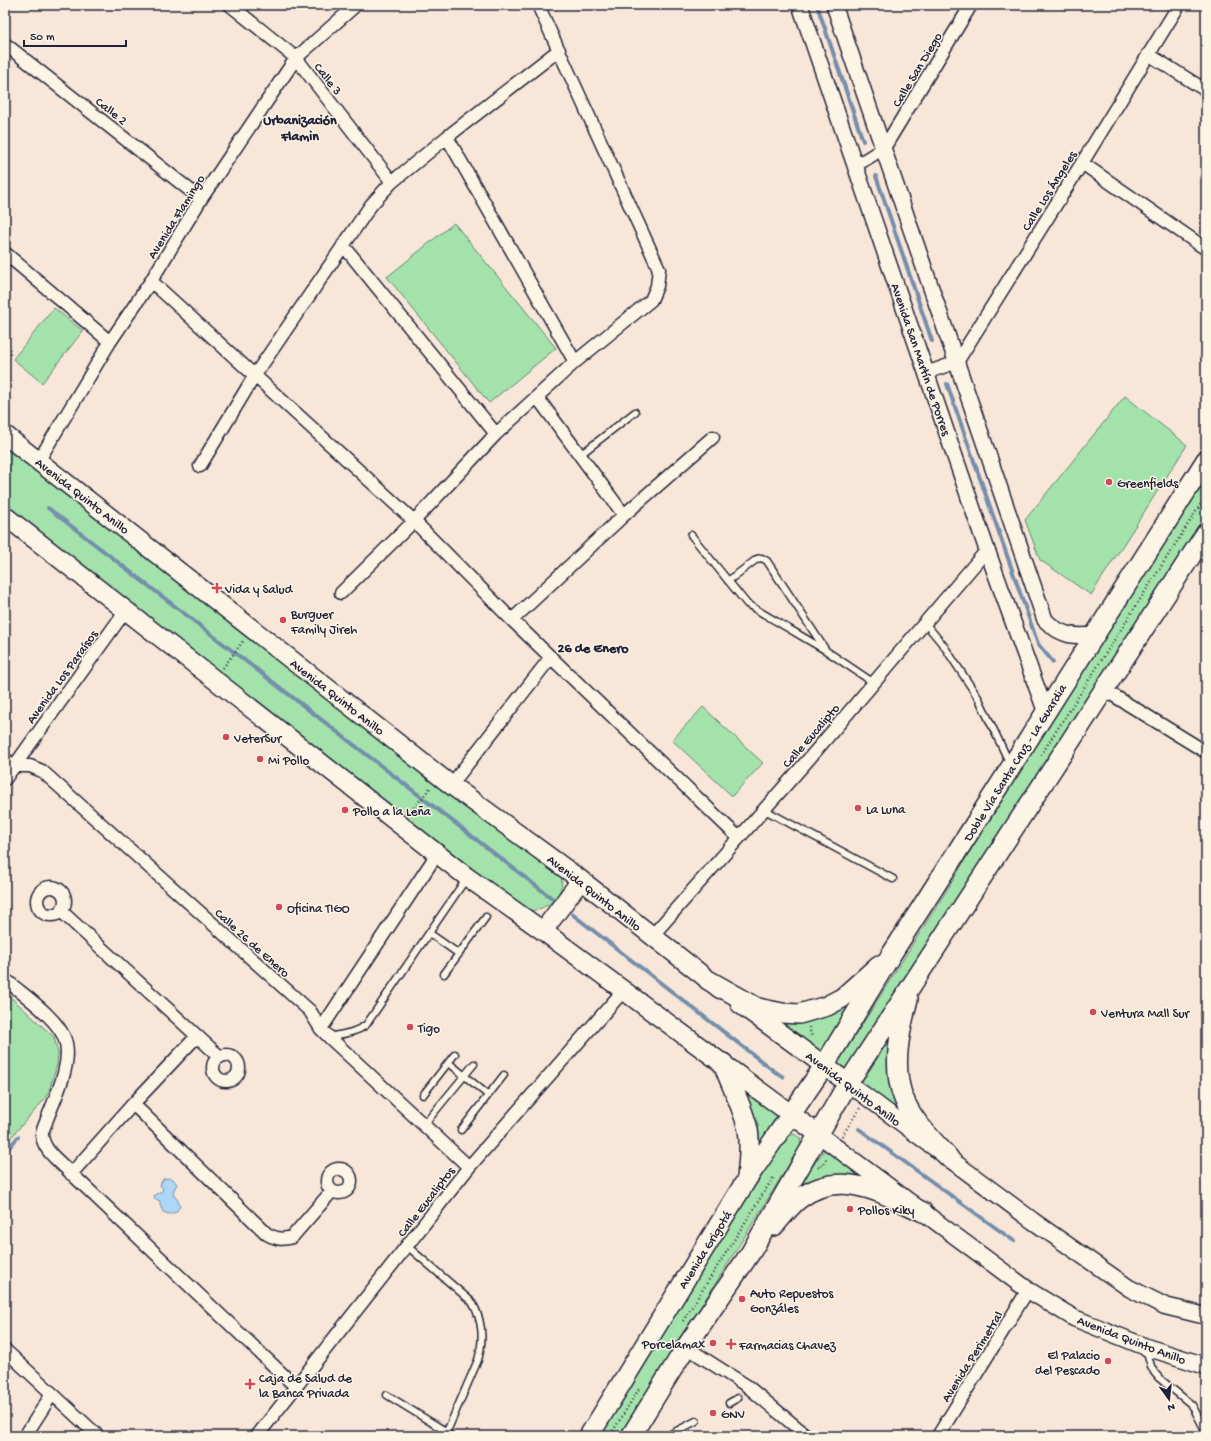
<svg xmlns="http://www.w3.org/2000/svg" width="1211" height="1441" font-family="'Gochi Hand',sans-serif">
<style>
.green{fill:#a3e3ab;stroke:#628273}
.water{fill:#add6f7;stroke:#758eac}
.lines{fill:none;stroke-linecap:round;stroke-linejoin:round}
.stream{stroke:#758eac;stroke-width:4}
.service-casing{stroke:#22223b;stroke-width:9}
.minor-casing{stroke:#22223b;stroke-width:15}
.tertiary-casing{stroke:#22223b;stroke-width:18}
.secondary-casing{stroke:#22223b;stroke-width:19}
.primary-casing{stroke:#22223b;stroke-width:21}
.trunk-casing{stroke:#22223b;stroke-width:22}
.path{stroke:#22223b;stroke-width:2.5;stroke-dasharray:1 3;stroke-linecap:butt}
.service{stroke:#fcf5e5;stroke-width:6}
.minor{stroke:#fcf5e5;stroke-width:12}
.tertiary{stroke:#fcf5e5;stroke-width:15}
.secondary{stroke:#fcf5e5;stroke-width:16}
.primary{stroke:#fcf5e5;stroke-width:18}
.trunk{stroke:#fcf5e5;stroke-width:19}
.poi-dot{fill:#d1495b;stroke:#fcf5e5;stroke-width:1.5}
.labels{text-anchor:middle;stroke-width:3;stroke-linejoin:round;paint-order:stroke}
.street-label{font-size:13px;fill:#22223b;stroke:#fcf5e5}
.poi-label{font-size:13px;fill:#22223b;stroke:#fcf5e5;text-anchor:start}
.neighbourhood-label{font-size:14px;font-weight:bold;fill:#22223b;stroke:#fcf5e5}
</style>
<rect width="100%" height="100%" fill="#f8e7d8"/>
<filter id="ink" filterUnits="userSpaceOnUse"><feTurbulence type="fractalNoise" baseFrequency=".025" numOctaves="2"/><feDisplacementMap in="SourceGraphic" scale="8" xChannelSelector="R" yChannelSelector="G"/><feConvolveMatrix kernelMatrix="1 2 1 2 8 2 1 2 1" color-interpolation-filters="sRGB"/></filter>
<g filter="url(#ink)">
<path class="green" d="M454 223 556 348 489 403 387 277Z
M54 308 83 331 42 383 13 359Z
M1125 396 1187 445 1091 595 1040 560 1025 520Z
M5 444 561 874C566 897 548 908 528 912L322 751 5 507Z
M1202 489 1206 490V514L1152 597 1103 680 844 1076 834 1069 950 885 1015 776 1196 492Z
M703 707 763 763 732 796 672 740Z
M863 989 820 1057 749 1007 771 1014Z
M5 992 54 1037 58 1053 57 1065 49 1091 45 1099 5 1144Z
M897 1028 913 1124 859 1086Z
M741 1088 782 1111 750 1159Z
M794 1134 800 1138 801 1143 800 1147 621 1436H598L639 1373 783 1141 786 1137Z
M825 1149 876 1185 862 1181 779 1213Z"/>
<path class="water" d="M169 1178 173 1179 177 1184 173 1192 174 1196 177 1199 180 1206 176 1212 169 1214 163 1212 160 1205V1201L155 1199 154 1195 162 1191 163 1189 160 1185 163 1179Z"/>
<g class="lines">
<path class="stream" d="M817 5 863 141
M876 176 932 341
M947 384 1038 644 1053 662
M48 508 553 899
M572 914 774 1071 783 1077
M859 1129 1014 1241
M5 1152 18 1137"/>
<g class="service-casing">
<path id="service" d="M580 455 635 412
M691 535 747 604 825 650 874 683
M728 581 757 559 762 558 767 561 825 649
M925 623 944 646 979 699 1010 764
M763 809 893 879
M429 933 459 954
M444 974 486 917
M329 1037C342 1034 355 1033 366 1025L466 879
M449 1063 488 1095
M423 1095 455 1054
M423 1126 474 1064
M461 1130 504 1075
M407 1246 472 1302C483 1321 484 1339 478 1360L445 1436
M1146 1349 1151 1366 1154 1372 1159 1378 1192 1405 1206 1432
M387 1395 447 1432
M729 1403 738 1398
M667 1436 696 1421"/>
</g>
<g class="minor-casing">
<path id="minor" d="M230 5 296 58 392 182
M5 44 201 199
M1148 54 1202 88H1206
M447 137 575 362
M1082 163 1206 249
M855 166 884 148 971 5
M343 245 496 434
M5 253 110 342
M151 281 414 521 512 620 738 837
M926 373 957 362 1082 163 1179 5
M537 397 624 515
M39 460 110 342 151 281 201 199 296 58 356 5
M200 466 255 375 371 205 392 182 447 137 559 50
M341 593 414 521 496 434 575 362 651 300 657 286 659 269 538 5
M512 620 624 515 713 437
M1103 689 1206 752
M5 759 13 766H30L42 771 310 1011 321 1029 329 1037 469 1167
M5 779 126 610
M451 785 551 657
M37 901a14 14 0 1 1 28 0a14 14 0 1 1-28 0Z
M61 911 220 1057
M652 936 808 760 987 550
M5 979C23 995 54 1015 64 1037 74 1060 56 1096 47 1119 46 1124 41 1131 42 1136 43 1144 48 1151 54 1157L296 1387
M321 1029 437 854
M213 1068a13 13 0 1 1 26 0a13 13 0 1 1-26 0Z
M133 1104 267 1234C276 1239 282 1240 292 1237L332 1191
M327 1181a12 12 0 1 1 24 0a12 12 0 1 1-24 0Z
M71 1174 133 1104 197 1036
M686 1347 747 1386 807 1436
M5 1350 98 1436
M25 1436 52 1394
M257 1436 469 1167 624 990
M938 1436 1028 1290"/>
</g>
<g class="tertiary-casing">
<path id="tertiary" d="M800 5 987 550 1046 713
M834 5 1045 620C1061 636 1073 637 1095 635"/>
</g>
<g class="secondary-casing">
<path id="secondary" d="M848 1083 1033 1221 1129 1288 1165 1306 1206 1316
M818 1134 1028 1290 1074 1318 1146 1347 1206 1366"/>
</g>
<g class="primary-casing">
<path id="primary" d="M5 435 451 785 581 880 720 989
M5 516 467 877 543 931 818 1134
M543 931 581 880
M740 1004 848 1083"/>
</g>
<g class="trunk-casing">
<path id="trunk" d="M708 980 758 1008 782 1013 799 1014 827 1006 842 998 879 965
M908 999C900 1031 891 1068 904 1099 913 1122 933 1140 949 1158
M723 1063C730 1083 744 1110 748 1130 751 1146 748 1163 747 1179
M774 1226C782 1217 790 1206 799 1199 840 1167 883 1194 923 1212
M589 1436 747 1179 824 1066 891 955 983 811 1206 460
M631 1436 686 1347 751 1252 848 1083 1206 533"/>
</g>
<path class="path" d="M223 668 244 640
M1041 755 1206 496
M409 814 430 788
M809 1027 812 1037
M842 1136 860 1108
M818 1167 820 1168 827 1158
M683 1321 773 1178
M613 1431 639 1389"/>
<use href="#service" class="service"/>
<use href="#minor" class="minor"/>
<use href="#tertiary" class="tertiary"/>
<use href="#secondary" class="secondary"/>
<use href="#primary" class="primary"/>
<use href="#trunk" class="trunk"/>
</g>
</g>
<g class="poi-dot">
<circle cx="1109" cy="482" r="4"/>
<path d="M215 582h4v4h4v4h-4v4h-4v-4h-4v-4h4z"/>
<circle cx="283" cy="620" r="4"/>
<circle cx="226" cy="737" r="4"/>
<circle cx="260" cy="759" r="4"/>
<circle cx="858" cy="808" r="4"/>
<circle cx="345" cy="810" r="4"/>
<circle cx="279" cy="907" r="4"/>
<circle cx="1093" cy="1012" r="4"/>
<circle cx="410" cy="1027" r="4"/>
<circle cx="850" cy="1209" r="4"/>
<circle cx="742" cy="1299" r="4"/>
<circle cx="713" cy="1343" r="4"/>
<path d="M729 1338h4v4h4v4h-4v4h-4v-4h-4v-4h4z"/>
<circle cx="1108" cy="1361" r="4"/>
<path d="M248 1378h4v4h4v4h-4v4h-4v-4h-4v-4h4z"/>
<circle cx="713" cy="1413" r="4"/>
</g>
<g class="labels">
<g class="street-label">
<text transform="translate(916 69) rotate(-59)" y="5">Calle San Diego</text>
<text transform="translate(329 78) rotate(52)" y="5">Calle 3</text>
<text transform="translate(112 110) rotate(38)" y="5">Calle 2</text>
<text transform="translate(1048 190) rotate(-58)" y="5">Calle Los Ángeles</text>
<text transform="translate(175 216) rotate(-58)" y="5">Avenida Flamingo</text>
<text transform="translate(922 359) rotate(71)" y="5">Avenida San Martín de Porres</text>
<text transform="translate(83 495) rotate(38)" y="5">Avenida Quinto Anillo</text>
<text transform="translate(61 676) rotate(-54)" y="5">Avenida Los Paraísos</text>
<text transform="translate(338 696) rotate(38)" y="5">Avenida Quinto Anillo</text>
<text transform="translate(810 735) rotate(-49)" y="5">Calle Eucalipto</text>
<text transform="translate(1014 762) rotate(-58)" y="5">Doble Vía Santa Cruz - La Guardia</text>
<text transform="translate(595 892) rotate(38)" y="5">Avenida Quinto Anillo</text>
<text transform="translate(253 942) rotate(42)" y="5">Calle 26 de Enero</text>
<text transform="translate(854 1088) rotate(37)" y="5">Avenida Quinto Anillo</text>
<text transform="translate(425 1201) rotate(-52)" y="5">Calle Eucaliptos</text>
<text transform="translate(704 1249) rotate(-58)" y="5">Avenida Grigotá</text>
<text transform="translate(1132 1339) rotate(21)" y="5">Avenida Quinto Anillo</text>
<text transform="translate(971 1356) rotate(-58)" y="5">Avenida Perimetral</text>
</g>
<g class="poi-label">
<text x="1117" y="487">Greenfields</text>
<text x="225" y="593">Vida y Salud</text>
<text x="291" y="618">Burguer<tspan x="291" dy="15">Family Jireh</tspan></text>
<text x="234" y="742">VeterSur</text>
<text x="268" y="764">Mi Pollo</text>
<text x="866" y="813">La Luna</text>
<text x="353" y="815">Pollo a la Leña</text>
<text x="287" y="912">Oficina TIGO</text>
<text x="1101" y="1017">Ventura Mall Sur</text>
<text x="418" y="1032">Tigo</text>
<text x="858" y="1214">Pollos Kiky</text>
<text x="750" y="1297">Auto Repuestos<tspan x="750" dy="15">Gonzáles</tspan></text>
<text x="705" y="1348" text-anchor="end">Porcelamax</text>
<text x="739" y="1349">Farmacias Chavez</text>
<text x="1100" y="1359" text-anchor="end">El Palacio<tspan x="1100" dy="15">del Pescado</tspan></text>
<text x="259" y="1382">Caja de Salud de<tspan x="259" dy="15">la Banca Privada</tspan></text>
<text x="721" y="1418">GNV</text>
</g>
<g class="neighbourhood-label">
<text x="300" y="124">Urbanización<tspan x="300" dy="16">Flamin</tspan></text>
<text x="593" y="652">26 de Enero</text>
</g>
</g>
<rect width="1211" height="1441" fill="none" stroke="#fcf5e5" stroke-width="20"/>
<rect x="10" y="10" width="1191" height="1421" fill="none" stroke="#22223b" stroke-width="1.5" filter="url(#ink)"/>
<g transform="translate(1169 1399) rotate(165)" stroke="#fcf5e5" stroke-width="3" paint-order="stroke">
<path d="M0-3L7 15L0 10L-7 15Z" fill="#22223b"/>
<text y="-6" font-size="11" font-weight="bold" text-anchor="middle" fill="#22223b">N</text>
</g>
<path d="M24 40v6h102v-6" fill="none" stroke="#22223b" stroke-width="2"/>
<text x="30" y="40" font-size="12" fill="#22223b" stroke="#fcf5e5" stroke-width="3" paint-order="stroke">50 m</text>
</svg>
